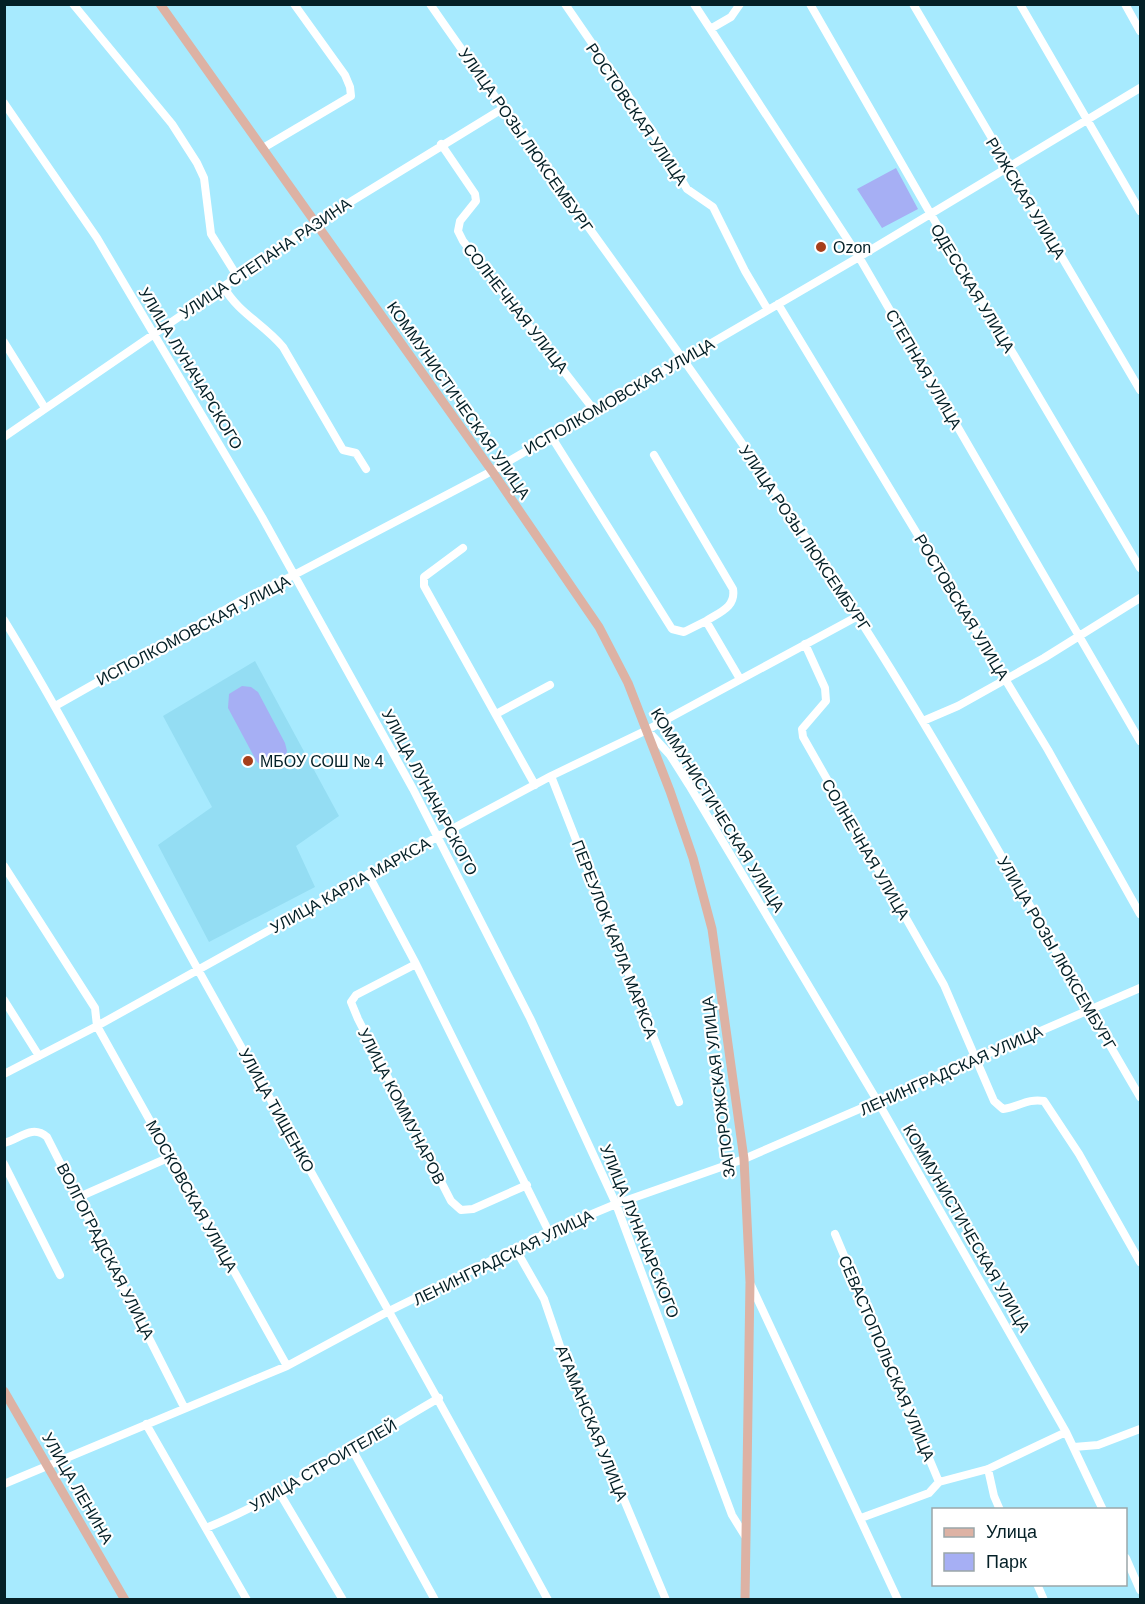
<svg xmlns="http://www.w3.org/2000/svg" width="1145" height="1604" font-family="Helvetica,sans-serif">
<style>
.built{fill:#94ddf3}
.green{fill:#a6aff4}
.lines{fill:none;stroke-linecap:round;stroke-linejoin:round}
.minor{stroke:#fff;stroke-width:8}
.major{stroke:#ddb2a4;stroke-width:9}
.poi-dot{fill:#a63f1b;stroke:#fff;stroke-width:2}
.labels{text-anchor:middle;stroke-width:4.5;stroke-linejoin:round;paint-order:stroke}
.street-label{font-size:16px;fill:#042027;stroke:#fff}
.poi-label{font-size:16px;fill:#042027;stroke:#fff;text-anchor:start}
</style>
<rect width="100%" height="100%" fill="#a7eafe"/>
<path class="built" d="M255 661 339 816 296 846 315 887 209 942 158 845 212 807 163 716Z"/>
<path class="green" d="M896 168 918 209 882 228 857 189Z
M242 686 251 687 258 692 285 743 287 751 285 759C276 769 266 770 257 762L228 708 229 694Z"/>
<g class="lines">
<path class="minor" d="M73 4 172 124 197 163 204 178 211 234 237 276
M430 4C572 209 724 407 858 617 958 773 1046 937 1140 1097
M565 4 653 132 687 189 713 207 745 271 768 310
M694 4 859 257 1140 741
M810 4 930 213 1140 568
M913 4 1140 390
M1020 4 1140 211
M1125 4 1140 31
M712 28 731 17 740 4
M4 103 97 238 262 517 413 789 530 1018 616 1204 732 1515 745 1536
M441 144 475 194 476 201 460 221 458 231 463 241 594 410
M263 148 351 96 350 87 345 75 294 4
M223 286C239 314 263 323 283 347L343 450 356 453 366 469
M778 304 1048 750 1140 914
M4 342 45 408
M551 436 672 629 684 632 706 621
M4 437 316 223 502 109
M654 455 733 589C736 607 720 612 706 621L740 679
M463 548 424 577V586L535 785
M4 620C75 736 135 857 201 975 317 1183 434 1390 548 1600
M805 644 825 688 826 701 802 729 803 737 944 985 994 1101 1003 1109C1018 1107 1028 1098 1044 1101L1079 1154 1140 1262
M57 705 244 599 294 575 492 471 859 257 1140 88
M496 714 550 685
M923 721 958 706 1044 658 1140 598
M648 731 670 755 689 785 878 1102 1066 1432 1103 1510
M551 776 679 1102
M4 866 95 1008 97 1026 287 1366
M368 874 416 964 549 1232
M416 964 356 995 351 1002 358 1019 451 1201 461 1210 473 1209 527 1185
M4 1000 39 1056
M4 1074 97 1026 437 837 551 776 647 730 858 616
M4 1143C20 1139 32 1124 47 1137L184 1407
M4 1164 60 1275
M79 1197 170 1157
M835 1234 939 1482
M515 1248 544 1299 561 1349 666 1600
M750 1283 898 1600
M146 1424 247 1600
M1074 1447 1098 1445 1140 1429
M352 1449 435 1600
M988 1469 994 1496 1000 1510
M4 1484 287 1366 389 1311 549 1232 616 1204 744 1159 1140 988
M279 1492 343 1600
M861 1518 929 1493 939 1482 988 1469 1066 1432
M206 1528C285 1496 364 1441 439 1398
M1126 1558 1140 1590
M1037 1584 1044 1600"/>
<path class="major" d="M160 4 492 471 599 627 628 683 670 791 693 858 712 929 744 1159 750 1282 745 1600
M4 1391 125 1600"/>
</g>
<g class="poi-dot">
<circle cx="821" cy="247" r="6"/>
<circle cx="248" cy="761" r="6"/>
</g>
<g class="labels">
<g class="street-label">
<text transform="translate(637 114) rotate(56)" y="6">РОСТОВСКАЯ УЛИЦА</text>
<text transform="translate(526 140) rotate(55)" y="6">УЛИЦА РОЗЫ ЛЮКСЕМБУРГ</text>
<text transform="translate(1026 198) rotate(59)" y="6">РИЖСКАЯ УЛИЦА</text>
<text transform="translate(265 258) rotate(-34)" y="6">УЛИЦА СТЕПАНА РАЗИНА</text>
<text transform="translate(973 288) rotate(59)" y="6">ОДЕССКАЯ УЛИЦА</text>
<text transform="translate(516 308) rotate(52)" y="6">СОЛНЕЧНАЯ УЛИЦА</text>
<text transform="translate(191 368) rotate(59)" y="6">УЛИЦА ЛУНАЧАРСКОГО</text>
<text transform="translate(924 369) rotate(60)" y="6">СТЕПНАЯ УЛИЦА</text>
<text transform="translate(619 396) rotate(-30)" y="6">ИСПОЛКОМОВСКАЯ УЛИЦА</text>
<text transform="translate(459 400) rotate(55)" y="6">КОММУНИСТИЧЕСКАЯ УЛИЦА</text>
<text transform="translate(805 538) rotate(56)" y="6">УЛИЦА РОЗЫ ЛЮКСЕМБУРГ</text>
<text transform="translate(962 607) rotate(59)" y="6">РОСТОВСКАЯ УЛИЦА</text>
<text transform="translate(193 630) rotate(-28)" y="6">ИСПОЛКОМОВСКАЯ УЛИЦА</text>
<text transform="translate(430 792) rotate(62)" y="6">УЛИЦА ЛУНАЧАРСКОГО</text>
<text transform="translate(718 810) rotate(58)" y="6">КОММУНИСТИЧЕСКАЯ УЛИЦА</text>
<text transform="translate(866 849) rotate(60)" y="6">СОЛНЕЧНАЯ УЛИЦА</text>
<text transform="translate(350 885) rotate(-29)" y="6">УЛИЦА КАРЛА МАРКСА</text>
<text transform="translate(615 939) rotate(69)" y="6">ПЕРЕУЛОК КАРЛА МАРКСА</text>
<text transform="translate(1057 953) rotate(60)" y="6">УЛИЦА РОЗЫ ЛЮКСЕМБУРГ</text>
<text transform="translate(951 1070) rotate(-24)" y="6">ЛЕНИНГРАДСКАЯ УЛИЦА</text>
<text transform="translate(718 1087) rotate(-97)" y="6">ЗАПОРОЖСКАЯ УЛИЦА</text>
<text transform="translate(402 1106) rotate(63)" y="6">УЛИЦА КОММУНАРОВ</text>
<text transform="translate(277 1110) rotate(61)" y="6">УЛИЦА ТИЩЕНКО</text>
<text transform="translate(192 1196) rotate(61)" y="6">МОСКОВСКАЯ УЛИЦА</text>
<text transform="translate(967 1228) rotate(60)" y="6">КОММУНИСТИЧЕСКАЯ УЛИЦА</text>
<text transform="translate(640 1231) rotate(68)" y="6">УЛИЦА ЛУНАЧАРСКОГО</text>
<text transform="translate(106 1251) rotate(63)" y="6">ВОЛГОГРАДСКАЯ УЛИЦА</text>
<text transform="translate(503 1257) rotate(-26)" y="6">ЛЕНИНГРАДСКАЯ УЛИЦА</text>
<text transform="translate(887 1358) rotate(67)" y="6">СЕВАСТОПОЛЬСКАЯ УЛИЦА</text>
<text transform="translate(592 1423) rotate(68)" y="6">АТАМАНСКАЯ УЛИЦА</text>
<text transform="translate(323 1465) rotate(-30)" y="6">УЛИЦА СТРОИТЕЛЕЙ</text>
<text transform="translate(78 1488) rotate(60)" y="6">УЛИЦА ЛЕНИНА</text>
</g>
<g class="poi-label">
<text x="833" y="253">Ozon</text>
<text x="260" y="767">МБОУ СОШ № 4</text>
</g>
</g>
<rect width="1145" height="1604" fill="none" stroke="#042027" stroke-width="12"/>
<rect x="932" y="1508" width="195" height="78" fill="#ffffff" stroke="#9ba6a9" stroke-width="1.5"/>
<rect x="944" y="1528" width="30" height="9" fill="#ddb2a4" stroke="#9ba6a9" stroke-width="1.5"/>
<text x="986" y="1538" font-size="18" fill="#042027">Улица</text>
<rect x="944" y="1553" width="30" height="18" fill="#a6aff4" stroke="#9ba6a9" stroke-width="1.5"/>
<text x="986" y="1568" font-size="18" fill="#042027">Парк</text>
</svg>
